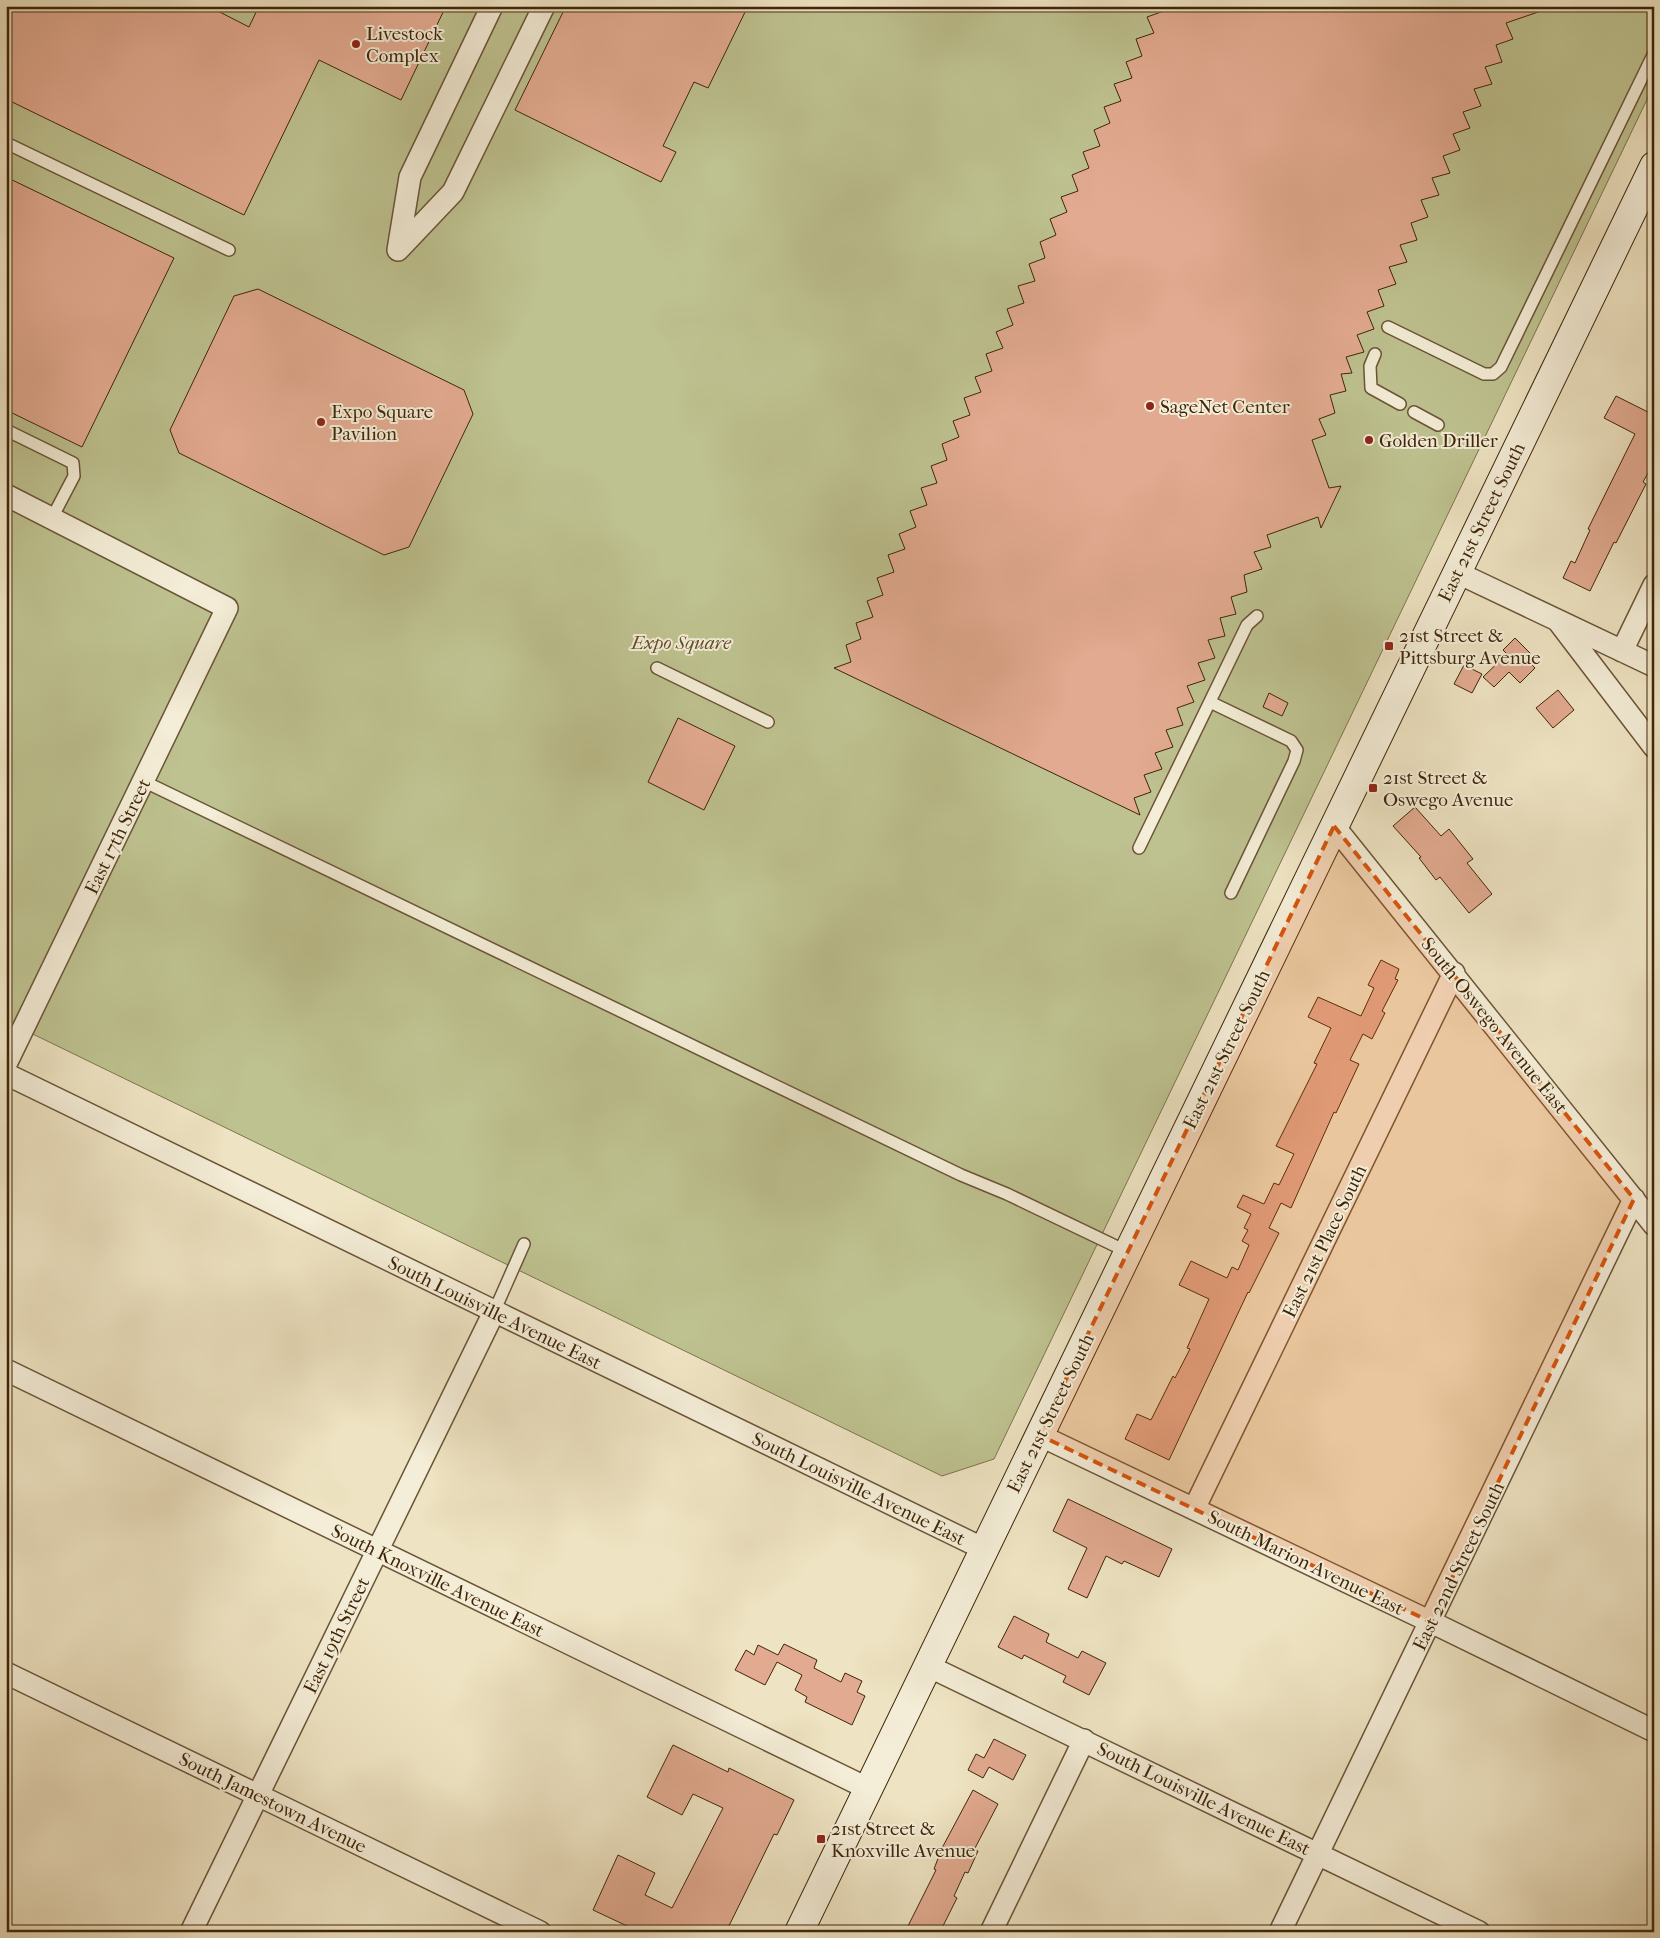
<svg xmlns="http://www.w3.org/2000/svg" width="1660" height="1938" font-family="'IM FELL French Canon',serif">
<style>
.green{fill:#bec290;stroke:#7e744c}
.building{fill:#e2aa90;stroke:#3f2509}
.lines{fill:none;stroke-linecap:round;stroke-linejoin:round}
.lane-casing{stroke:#6b5437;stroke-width:14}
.street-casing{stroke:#6b5437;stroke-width:24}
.secondary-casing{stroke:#3f2509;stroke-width:30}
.lane{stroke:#f4edd7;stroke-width:11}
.street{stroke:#f4edd7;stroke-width:21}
.secondary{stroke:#f4edd7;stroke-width:28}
.marked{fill:#d7540c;fill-opacity:0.2;stroke:#d7540c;stroke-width:4;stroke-dasharray:10 6;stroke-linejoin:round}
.poi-dot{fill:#8f2418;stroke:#f4edd7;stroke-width:2}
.labels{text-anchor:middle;stroke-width:4;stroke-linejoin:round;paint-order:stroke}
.poi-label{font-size:19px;fill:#3f2509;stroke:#f4edd7;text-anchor:start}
.street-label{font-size:19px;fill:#3f2509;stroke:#f4edd7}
.park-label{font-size:19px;font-style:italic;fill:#5f4c2b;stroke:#f4edd7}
</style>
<rect width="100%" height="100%" fill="#eee3c2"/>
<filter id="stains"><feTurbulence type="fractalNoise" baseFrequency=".004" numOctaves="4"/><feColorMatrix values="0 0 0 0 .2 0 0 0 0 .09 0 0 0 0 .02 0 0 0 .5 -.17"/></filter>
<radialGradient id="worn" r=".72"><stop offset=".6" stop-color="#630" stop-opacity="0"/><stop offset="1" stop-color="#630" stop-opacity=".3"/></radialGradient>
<path class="green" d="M6 6H1654V85L994 1459 942 1476 6 1021Z"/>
<path class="building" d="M6 6H208L249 27 259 6H446L401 100 319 60 244 215 6 99Z
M566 6H748L708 88 694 82 663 146 676 152 661 182 515 110Z
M1163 6H1546L1547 9 1506 23 1513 39 1496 45 1502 62 1485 67 1492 84 1474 89 1481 106 1463 112 1470 128 1453 134 1460 150 1443 156 1450 173 1432 178 1439 195 1421 200 1428 217 1411 223 1417 240 1400 245 1407 262 1389 267 1396 284 1378 290 1384 306 1367 312 1374 329 1357 335 1364 352 1346 357 1352 373 1341 374 1346 391 1330 395 1335 413 1319 419 1326 435 1312 440 1329 488 1341 486 1321 528 1318 517 1267 535 1271 547 1254 552 1262 569 1244 575 1247 592 1231 597 1236 614 1220 618 1225 636 1208 640 1215 658 1198 663 1205 680 1187 686 1194 702 1177 708 1183 725 1166 730 1173 747 1155 753 1162 769 1144 775 1151 792 1134 798 1140 815 834 668 851 662 846 645 861 639 856 623 873 617 867 601 883 595 877 578 894 572 888 555 905 549 899 534 916 527 910 511 927 505 921 488 937 483 931 466 947 460 942 444 959 437 953 421 970 415 964 398 981 392 975 377 992 371 986 354 1003 348 996 332 1013 325 1007 309 1024 303 1018 286 1035 281 1029 264 1045 258 1040 242 1056 235 1050 219 1067 212 1061 197 1078 191 1072 175 1089 168 1083 152 1100 146 1094 130 1110 123 1104 107 1121 101 1114 84 1132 78 1126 62 1142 56 1136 39 1154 33 1147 17 1164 11Z
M6 177 174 258 82 447 6 410Z
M258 289 464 390 473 414 409 547 384 555 179 453 170 430 234 296Z
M1616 396 1654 415V462L1643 482 1646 484 1616 543 1614 542 1590 591 1563 578 1571 561 1575 563 1590 530 1588 529 1635 434 1604 418Z
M1515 638 1531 654 1526 659 1535 668 1520 683 1509 672 1494 687 1483 677 1507 654 1503 650Z
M1464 665 1482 674 1472 693 1454 684Z
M1558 690 1574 710 1553 728 1536 708Z
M1269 693 1288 703 1282 716 1263 707Z
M678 718 735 746 704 810 648 782Z
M1415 807 1441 836 1449 829 1473 859 1467 863 1492 894 1469 913 1440 877 1436 880 1419 858 1421 857 1393 826Z
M1381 960 1399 969 1395 979 1398 980 1382 1011 1385 1013 1372 1039 1363 1034 1350 1060 1359 1064 1336 1113 1334 1112 1291 1208 1281 1203 1269 1228 1279 1233 1249 1293 1248 1292 1169 1460 1125 1439 1137 1414 1151 1420 1173 1376 1175 1378 1190 1349 1187 1348 1209 1299 1179 1285 1191 1261 1227 1278 1232 1267 1238 1270 1249 1245 1242 1241 1248 1230 1244 1228 1251 1214 1237 1207 1243 1195 1264 1204 1274 1183 1279 1185 1294 1154 1276 1146 1317 1064 1314 1063 1331 1028 1308 1017 1318 997 1361 1016 1374 988 1368 985Z
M1068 1499 1172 1549 1159 1577 1124 1561 1122 1564 1106 1556 1087 1598 1068 1589 1087 1548 1053 1531Z
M1014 1616 1049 1634 1046 1642 1078 1658 1082 1651 1106 1663 1089 1695 1063 1682 1066 1676 1024 1655 1022 1659 998 1647Z
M784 1644 817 1660 814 1668 841 1682 845 1673 862 1681 857 1692 865 1696 852 1725 805 1702 807 1697 795 1690 802 1675 777 1662 765 1685 735 1670 746 1650 754 1655 758 1645 778 1655Z
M994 1739 1026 1755 1013 1780 989 1767 983 1778 968 1770 976 1754 984 1758Z
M673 1745 728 1772 729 1768 794 1800 777 1835 774 1834 726 1932H640L593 1910 618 1855 655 1873 645 1895 672 1908 723 1808 693 1794 682 1815 647 1797Z
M973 1790 998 1804 974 1850 978 1851 968 1873 965 1872 954 1896 957 1898 940 1932H905L936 1870 934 1869 942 1848Z"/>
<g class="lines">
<g class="lane-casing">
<path id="lane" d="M6 143 229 250
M1388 327 1484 374H1493L1501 367 1654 53
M1375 354 1370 366 1371 388 1400 404
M1414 412 1438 425
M6 430 73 463 74 476 52 518
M657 668 768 722
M1210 702 1291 741 1297 750 1294 761 1231 893
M143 781 961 1175 1007 1194 1128 1252
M1139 848 1247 625 1257 616
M494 1312 524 1244"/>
</g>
<g class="street-casing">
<path id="street" d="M398 250 453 192 544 6
M398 250 410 177 492 6
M6 495 227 608 6 1064
M1456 572 1654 666
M1558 621 1654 747
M1622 651 1654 585
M1334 826 1654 1225
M6 1074 984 1549
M6 1370 869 1789
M1039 1435 1431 1622 1654 1731
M1194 1509 1454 973
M928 1666 1479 1932
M6 1673 540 1932
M191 1932 494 1312
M991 1932 1084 1740
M1280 1932 1634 1199"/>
</g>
<g class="secondary-casing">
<path id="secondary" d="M799 1932 1654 166"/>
</g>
<use href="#lane" class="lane"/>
<use href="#street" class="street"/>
<use href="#secondary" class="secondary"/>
</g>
<path class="marked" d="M1334 826 1634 1199 1431 1622 1039 1435Z"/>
<g class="poi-dot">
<circle cx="356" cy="44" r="5"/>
<circle cx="1150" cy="406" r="5"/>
<circle cx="321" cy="422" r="5"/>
<circle cx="1369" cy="440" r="5"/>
<rect x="1384" y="641" width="10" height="10" rx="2.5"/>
<rect x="1368" y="783" width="10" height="10" rx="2.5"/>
<rect x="816" y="1834" width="10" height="10" rx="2.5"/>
</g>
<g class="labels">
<g class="poi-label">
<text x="366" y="40">Livestock<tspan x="366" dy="22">Complex</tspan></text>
<text x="1160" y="413">SageNet Center</text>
<text x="331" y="418">Expo Square<tspan x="331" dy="22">Pavilion</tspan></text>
<text x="1379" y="447">Golden Driller</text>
<text x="1399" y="642">21st Street &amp;<tspan x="1399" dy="22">Pittsburg Avenue</tspan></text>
<text x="1383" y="784">21st Street &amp;<tspan x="1383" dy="22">Oswego Avenue</tspan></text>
<text x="831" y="1835">21st Street &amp;<tspan x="831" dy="22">Knoxville Avenue</tspan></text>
</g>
<g class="street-label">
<text transform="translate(1481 522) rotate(-64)" y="7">East 21st Street South</text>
<text transform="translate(117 836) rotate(-64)" y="7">East 17th Street</text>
<text transform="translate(1495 1025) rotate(51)" y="7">South Oswego Avenue East</text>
<text transform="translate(1226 1049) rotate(-64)" y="7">East 21st Street South</text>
<text transform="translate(1324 1241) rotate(-64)" y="7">East 21st Place South</text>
<text transform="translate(495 1312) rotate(26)" y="7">South Louisville Avenue East</text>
<text transform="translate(1050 1413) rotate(-64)" y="7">East 21st Street South</text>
<text transform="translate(859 1488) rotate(26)" y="7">South Louisville Avenue East</text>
<text transform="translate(1306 1562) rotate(26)" y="7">South Marion Avenue East</text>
<text transform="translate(1458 1566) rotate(-64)" y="7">East 22nd Street South</text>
<text transform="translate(438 1580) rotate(26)" y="7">South Knoxville Avenue East</text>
<text transform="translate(336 1635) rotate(-64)" y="7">East 19th Street</text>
<text transform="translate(1204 1798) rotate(26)" y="7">South Louisville Avenue East</text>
<text transform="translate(273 1802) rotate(26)" y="7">South Jamestown Avenue</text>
</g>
<g class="park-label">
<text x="681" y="649">Expo Square</text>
</g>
</g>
<rect width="1660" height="1938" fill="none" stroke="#eee3c2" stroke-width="25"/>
<rect x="8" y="8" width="1645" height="1923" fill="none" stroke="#3f2509" stroke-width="2.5"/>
<rect x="12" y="12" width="1635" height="1913" fill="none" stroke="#3f2509"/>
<rect width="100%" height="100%" filter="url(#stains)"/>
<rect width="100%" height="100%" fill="url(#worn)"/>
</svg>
